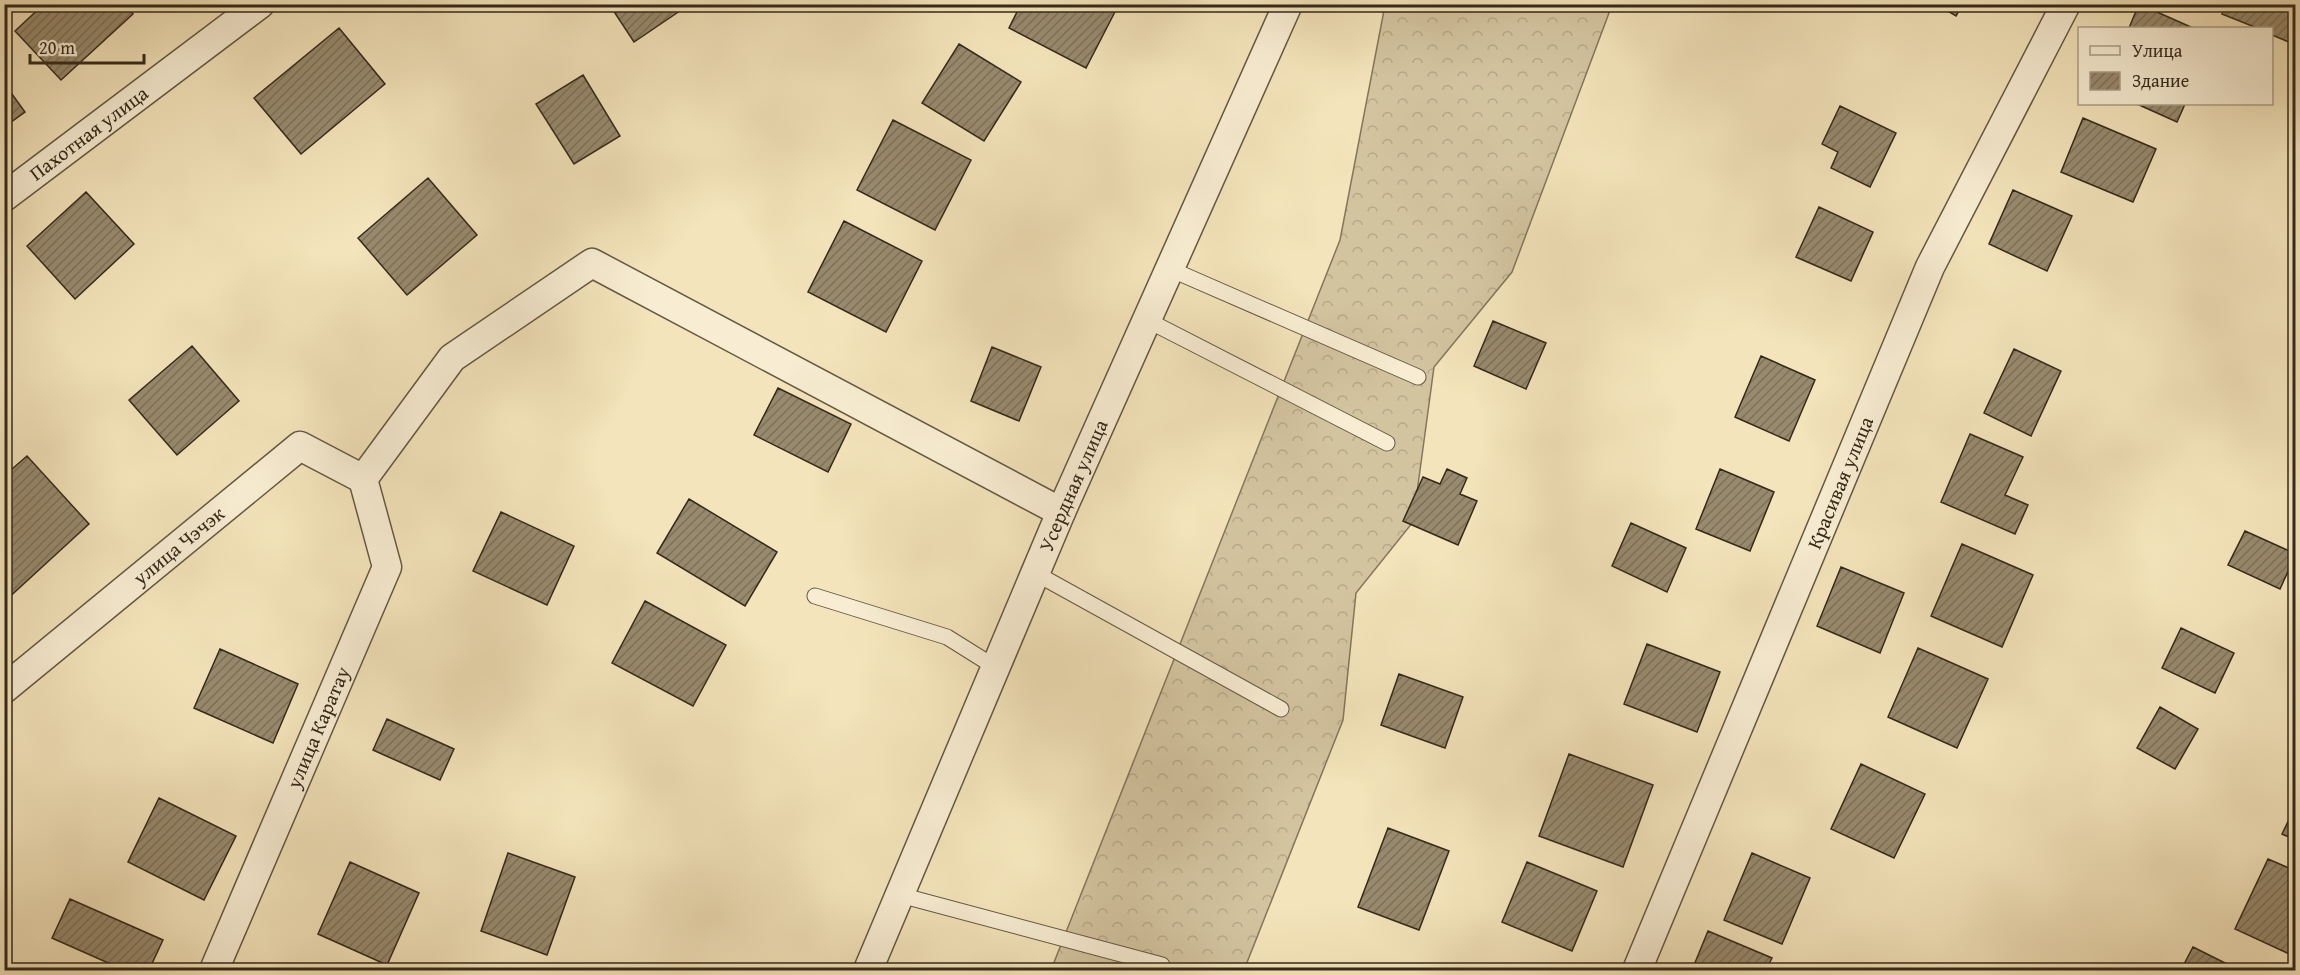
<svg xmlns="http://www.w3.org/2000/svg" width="2300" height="975" font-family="'Gentium Book Plus',serif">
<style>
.forest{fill:url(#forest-crowns);stroke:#84765d;stroke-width:1.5}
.building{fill:url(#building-hatch);stroke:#34291a;stroke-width:1.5}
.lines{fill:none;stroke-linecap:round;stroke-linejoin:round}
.service-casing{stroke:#645842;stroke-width:17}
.minor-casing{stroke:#645842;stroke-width:31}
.service{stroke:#f8edd3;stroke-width:15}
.minor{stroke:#f8edd3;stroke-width:28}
.labels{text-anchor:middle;stroke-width:5;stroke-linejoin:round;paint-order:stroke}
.street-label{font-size:20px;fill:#34291a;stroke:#f8edd3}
</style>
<defs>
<pattern id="forest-crowns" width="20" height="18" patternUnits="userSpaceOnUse" patternTransform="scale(1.5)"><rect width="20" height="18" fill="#d3c4a0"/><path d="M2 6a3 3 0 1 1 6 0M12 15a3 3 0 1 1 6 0" fill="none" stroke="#b6a889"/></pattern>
<pattern id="building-hatch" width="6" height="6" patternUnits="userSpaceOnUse" patternTransform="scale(1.5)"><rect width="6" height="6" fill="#988a6e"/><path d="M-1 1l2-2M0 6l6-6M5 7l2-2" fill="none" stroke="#7d715a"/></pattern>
</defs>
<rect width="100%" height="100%" fill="#f4e4bb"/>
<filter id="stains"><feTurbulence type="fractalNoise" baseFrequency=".00333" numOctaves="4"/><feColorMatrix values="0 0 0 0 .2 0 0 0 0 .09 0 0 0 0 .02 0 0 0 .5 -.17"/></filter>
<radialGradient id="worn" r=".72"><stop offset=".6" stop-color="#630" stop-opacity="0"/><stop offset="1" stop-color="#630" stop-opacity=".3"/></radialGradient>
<path class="forest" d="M1385 5H1612L1512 272 1434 367 1413 522 1356 593 1343 720 1244 970H1051L1340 240Z"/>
<path class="building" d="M44 4H124L133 14 61 80 15 31Z
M609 4H690L634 42Z
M1021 4H1119L1086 68 1009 28Z
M1936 4H1963L1956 16Z
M2139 4 2193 28H2129Z
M2225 4H2296V45L2272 35V28H2257L2222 14Z
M339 28 385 84 301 154 254 98Z
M959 44 1021 82 984 141 922 103Z
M583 75 620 136 574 164 536 104Z
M4 83 25 112 4 127Z
M2137 104H2185L2177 122Z
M1840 106 1896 133 1870 187 1831 168 1838 152 1822 144Z
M2083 118 2156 149 2133 202 2061 172Z
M893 120 971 160 935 230 857 190Z
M428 178 477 235 407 295 358 238Z
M2013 190 2072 216 2047 271 1989 244Z
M86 192 134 244 75 299 27 246Z
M1819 207 1873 232 1851 281 1796 257Z
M844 221 922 261 886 332 808 292Z
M1493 321 1546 343 1526 389 1474 366Z
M192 346 239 401 177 455 129 400Z
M992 347 1041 367 1019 421 971 401Z
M2014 349 2061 371 2031 436 1984 413Z
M1761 356 1815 380 1789 441 1735 417Z
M778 388 851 424 828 472 754 435Z
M1970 434 2023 457 2005 495 2028 505 2015 534 1941 502Z
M27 456 89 524 6 600 4 476Z
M1447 469 1467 478 1460 494 1477 501 1458 545 1403 521 1423 477 1440 484Z
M1720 469 1774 492 1750 551 1696 529Z
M689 499 777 552 745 606 657 553Z
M501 512 574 546 547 605 473 571Z
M1631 523 1686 548 1667 592 1612 566Z
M2245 531 2296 554 2280 589 2228 565Z
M1962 544 2033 575 2002 647 1931 616Z
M1841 567 1904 593 1880 653 1817 626Z
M645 601 726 645 693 706 612 663Z
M2181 628 2234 653 2215 693 2162 668Z
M1647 644 1720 672 1697 732 1624 704Z
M1918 648 1988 679 1957 748 1888 717Z
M220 649 298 684 273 743 194 708Z
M1399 674 1463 697 1445 748 1381 725Z
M2160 707 2198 729 2175 769 2137 748Z
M387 719 454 749 440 780 373 750Z
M1569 754 1653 785 1623 867 1539 836Z
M1861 764 1925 794 1894 858 1831 829Z
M159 798 236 836 204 900 128 862Z
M2296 805V840L2282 834Z
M1388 828 1449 851 1419 930 1358 907Z
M508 853 575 877 547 955 481 931Z
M1752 853 1810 878 1782 944 1724 920Z
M2268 859 2296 871V957L2235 929Z
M350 862 419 893 387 965 318 934Z
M1527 862 1597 891 1572 951 1502 922Z
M70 899 163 940 149 970H124L52 938Z
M1708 931 1772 958 1766 970H1692Z
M2193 947 2239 970H2181Z"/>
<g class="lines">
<g class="service-casing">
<path id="service" d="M1170 269 1418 377
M1147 320 1387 443
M1035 573 1281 709
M815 596 947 637 995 667
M900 895 1162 965"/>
</g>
<g class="minor-casing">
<g id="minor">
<path id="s1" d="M4 197 260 4"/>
<path d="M363 479 452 358 592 263 1061 512"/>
<path id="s2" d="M4 689 300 446 363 479"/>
<path id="s3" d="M214 970 387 567 363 479"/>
<path id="s4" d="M868 970 1061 512 1288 4"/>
<path id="s5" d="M1637 970 1930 267 2066 4"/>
</g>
</g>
<use href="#service" class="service"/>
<use href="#minor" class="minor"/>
</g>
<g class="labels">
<g class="street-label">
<text dy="7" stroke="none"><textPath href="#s1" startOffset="106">Пахотная улица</textPath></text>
<text dy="7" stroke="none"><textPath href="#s5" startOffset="528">Красивая улица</textPath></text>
<text dy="7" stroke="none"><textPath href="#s4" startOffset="526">Усердная улица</textPath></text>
<text dy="7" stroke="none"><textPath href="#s2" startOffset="226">улица Чэчэк</textPath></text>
<text dy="7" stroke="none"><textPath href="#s3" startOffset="264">улица Каратау</textPath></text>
</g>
</g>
<rect width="2300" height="975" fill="none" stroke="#f4e4bb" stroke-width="24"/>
<rect x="6" y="6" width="2288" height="963" fill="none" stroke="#34291a" stroke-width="3"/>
<rect x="12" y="12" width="2276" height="951" fill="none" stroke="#34291a" stroke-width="1.5"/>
<rect x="2078" y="27" width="195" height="78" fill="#f8edd3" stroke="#aa9f89" stroke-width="1.5"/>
<rect x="2090" y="46" width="30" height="9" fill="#f8edd3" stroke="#aa9f89" stroke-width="1.5"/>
<text x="2132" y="57" font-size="18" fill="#34291a">Улица</text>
<rect x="2090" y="72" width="30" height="18" fill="url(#building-hatch)" stroke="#aa9f89" stroke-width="1.5"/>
<text x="2132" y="87" font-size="18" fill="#34291a">Здание</text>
<path d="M30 54v9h114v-9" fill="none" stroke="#34291a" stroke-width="3"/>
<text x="39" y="54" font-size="18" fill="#34291a" stroke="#f8edd3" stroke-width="4.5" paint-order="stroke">20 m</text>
<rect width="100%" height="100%" filter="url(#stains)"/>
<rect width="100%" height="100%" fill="url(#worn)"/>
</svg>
